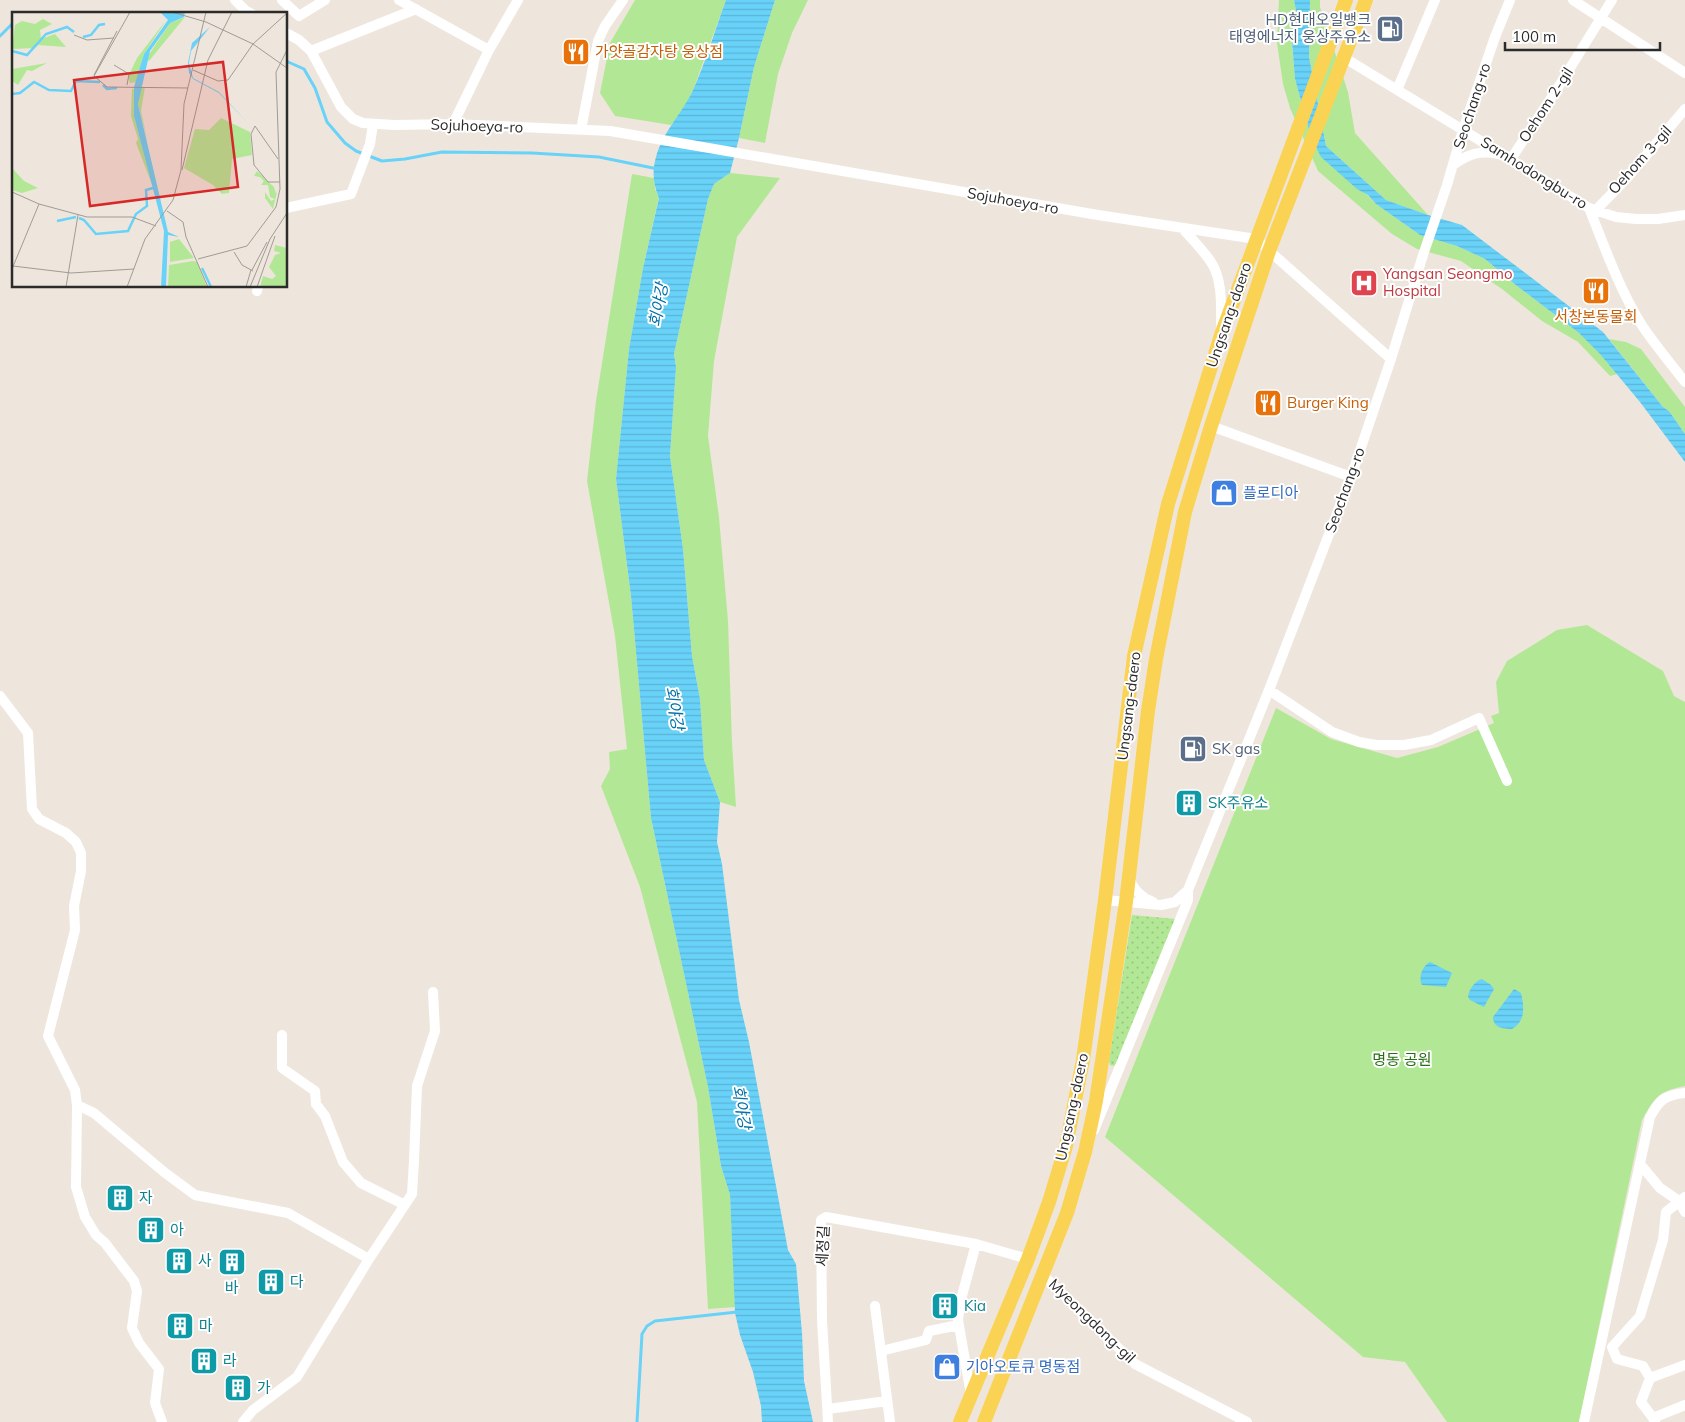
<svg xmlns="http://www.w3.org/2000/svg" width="1685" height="1422" font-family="Mulish,'Noto Sans KR',sans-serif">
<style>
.grass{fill:url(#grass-dots)}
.park{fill:#b2e895}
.water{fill:url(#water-rules)}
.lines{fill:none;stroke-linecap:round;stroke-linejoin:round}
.stream{stroke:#68d2f8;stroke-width:3}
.minor{stroke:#fff;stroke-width:10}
.major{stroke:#fbd354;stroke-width:14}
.labels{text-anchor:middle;stroke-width:4;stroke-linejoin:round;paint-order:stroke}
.service-label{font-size:15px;fill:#4e5e75;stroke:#fff;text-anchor:end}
.food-label{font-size:15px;fill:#c56008;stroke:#fff;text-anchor:start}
.street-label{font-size:15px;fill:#2b2b2b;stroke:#fff}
.health-label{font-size:15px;fill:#be3a42;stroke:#fff;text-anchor:start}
.shop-label{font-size:15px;fill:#366cbe;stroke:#fff;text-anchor:start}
.culture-label{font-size:15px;fill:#0d838f;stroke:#fff;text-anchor:start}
.park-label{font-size:15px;fill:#286e15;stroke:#fff}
.water-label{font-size:16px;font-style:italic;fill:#0370a7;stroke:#fff}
.inset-river{fill:none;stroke:#68d2f8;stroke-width:2.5}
.inset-road{fill:none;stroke:#a09b95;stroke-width:1}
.view{fill:#d62828;fill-opacity:0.15;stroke:#d62828;stroke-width:2.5}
.inset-edge{fill:none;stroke:#2b2b2b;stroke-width:2.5}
</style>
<defs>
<pattern id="grass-dots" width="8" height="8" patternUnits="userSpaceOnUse" patternTransform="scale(1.25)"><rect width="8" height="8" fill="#b2e895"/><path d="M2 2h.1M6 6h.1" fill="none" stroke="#99c781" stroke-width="1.8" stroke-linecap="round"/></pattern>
<pattern id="water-rules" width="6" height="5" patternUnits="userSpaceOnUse" patternTransform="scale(1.25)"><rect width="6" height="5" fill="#68d2f8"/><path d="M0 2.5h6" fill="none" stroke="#5ab4d5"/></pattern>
</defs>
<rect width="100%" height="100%" fill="#eee6dc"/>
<path class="grass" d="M1132 915 1176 919 1117 1064 1113 1066 1110 1065 1109 1061Z"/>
<path class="park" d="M635 0H726L693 90 684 109 671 125 615 116 600 93 610 43Z
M775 0H808L792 33 778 74 765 143 739 138 754 67Z
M1279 0H1294L1297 16 1292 41 1295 79 1311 137 1376 204 1420 235 1457 246 1485 259 1517 286 1579 333 1593 345 1617 374 1610 376 1578 342 1542 321 1502 289 1461 261 1417 249 1392 234 1318 171 1290 108 1283 84 1277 43Z
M1310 0H1320V7L1348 92 1355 133 1428 215 1386 200 1326 146 1309 57Z
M730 173 780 178 737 237 714 361 708 436 719 517 728 621 732 743 736 807 720 802 704 760 700 699 692 656 683 549 670 456 676 367 674 354 708 199 714 184Z
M632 174 654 178 655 189 659 197 643 268 629 349 616 479 631 596 651 818 708 1087 721 1166 730 1195 735 1307 708 1309 697 1102 640 887 601 786 610 769 609 752 627 749 615 636 587 481 596 401Z
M1609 339 1626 342 1641 349 1685 407V434L1669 411 1663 407Z
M1587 625 1663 671 1674 696 1685 702V1086C1657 1092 1656 1096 1642 1120L1579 1422H1447L1405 1362 1363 1357 1105 1137 1276 708 1331 739 1397 758 1438 747 1494 723 1491 716 1499 713 1496 682 1507 661 1557 630Z"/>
<path class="water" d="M726 0H775L754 67 739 138 730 173 714 184 708 199 674 354 676 367 670 456 683 549 692 656 700 699 704 760 720 802 717 842 722 864 739 1000 749 1042 788 1250 796 1264 802 1333 804 1381 813 1422H762L761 1406 753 1372 740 1335 735 1313 730 1195 721 1166 708 1087 651 818 631 596 616 479 629 349 643 268 659 198C653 184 652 171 656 157 663 131 682 114 693 90 706 61 715 30 726 0Z
M1294 0H1310L1309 57 1326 146 1386 200 1428 215 1462 225 1603 332 1663 407 1669 411 1685 434V462L1640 402 1600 354 1579 333 1517 286 1485 259 1457 246 1420 235 1376 204 1368 195 1357 189 1321 157 1311 137 1295 79 1292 41 1297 16Z
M1430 962 1452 973 1446 987 1422 985C1418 978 1422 966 1430 962Z
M1482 979 1491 985 1494 989 1484 1007 1470 1000 1468 997C1469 989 1475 981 1482 979Z
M1514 989 1521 993C1524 1006 1526 1021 1512 1029 1504 1029 1493 1028 1493 1017Z"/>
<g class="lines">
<path class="stream" d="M0 36 14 22
M286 61 304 69 315 88 327 122 345 143 356 151 382 161 405 159 442 152 532 153 599 157 658 169
M637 1422 642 1334 647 1326 655 1321 737 1312"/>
<path class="minor" d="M235 0 245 10 252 14
M282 0 299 16 325 0
M399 0 489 50
M1573 0 1685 73
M286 33 299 40 311 51 341 107 353 119 363 123 394 125 453 124 610 131 1098 215 1256 239 1391 359
M311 51 416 9
M1343 57 1463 130 1589 208 1616 217 1636 219H1658L1685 215
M1397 90 1435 0
M453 124 489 50 518 0
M581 130 598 41 605 26 623 0
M1511 159 1559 86 1612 0
M1453 165C1468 154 1480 150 1499 154
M286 208 351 194 370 144 373 124
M1589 208C1605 248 1620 291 1643 327 1656 346 1671 364 1685 382
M1595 211 1627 178 1685 109
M1183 229C1192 239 1203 250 1211 262 1223 280 1221 307 1221 328
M257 291 258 286
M1211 426 1351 477
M1269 690 1332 732 1359 742 1376 745H1404L1431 740 1479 718 1507 781
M0 696 28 733 32 809 39 819 66 833 76 842 81 853V871L74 906 75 930 48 1036 75 1090 77 1105 94 1113 164 1172 195 1195 288 1213 369 1259
M1129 878C1133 889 1142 898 1153 902
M1105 900 1161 905 1175 902 1188 890 1269 690 1351 477 1391 359 1423 255 1447 185 1463 130 1495 37 1510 0
M282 1035V1068L315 1091 316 1104 325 1116 343 1162 361 1183 405 1205
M77 1105 76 1187 85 1217 96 1235 105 1243 134 1281 137 1291 132 1328 139 1343 159 1369 155 1403 162 1422
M1094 1130 1188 900V890
M1640 1164 1660 1188 1679 1201 1685 1212
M1685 1197 1666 1212 1663 1240 1640 1316 1612 1347 1617 1359 1643 1366 1650 1378 1685 1365
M1043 1275 1135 1364 1247 1422
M875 1306 890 1422
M881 1351 926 1340 929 1331 959 1325
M1650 1378 1641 1402 1653 1418
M971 1395 958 1320 960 1303 976 1244
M828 1409 887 1401
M243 1422 253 1410 297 1377 369 1259 412 1194 414 1161 417 1086 435 1031 433 992
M828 1422 822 1320 821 1220 826 1217 976 1244 1028 1259
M1584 1422 1650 1117C1659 1100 1665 1095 1685 1093
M1655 1422 1653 1418 1685 1405"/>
<path class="major" d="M960 1422 1028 1259 1049 1202 1066 1146 1083 1060 1105 900 1134 656 1168 504 1221 335 1346 0
M984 1422 1067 1213 1085 1152 1096 1101 1126 902 1148 711 1156 659 1185 512 1211 426 1269 251 1366 0"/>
</g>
<defs>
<g id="fuel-square" transform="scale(1.4375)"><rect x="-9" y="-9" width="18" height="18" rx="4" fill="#5c6f8a" stroke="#fff"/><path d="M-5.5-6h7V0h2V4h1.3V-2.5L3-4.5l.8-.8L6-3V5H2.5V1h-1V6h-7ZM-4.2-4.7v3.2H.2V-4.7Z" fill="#fff"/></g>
<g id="restaurant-square" transform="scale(1.4375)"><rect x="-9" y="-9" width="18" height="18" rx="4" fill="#e8710a" stroke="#fff"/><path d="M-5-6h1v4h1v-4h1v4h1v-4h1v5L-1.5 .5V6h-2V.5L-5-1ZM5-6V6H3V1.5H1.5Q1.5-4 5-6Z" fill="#fff"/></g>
<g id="hospital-square" transform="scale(1.4375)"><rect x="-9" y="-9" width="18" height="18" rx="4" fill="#e0444e" stroke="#fff"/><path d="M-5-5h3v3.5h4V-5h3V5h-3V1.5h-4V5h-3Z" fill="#fff"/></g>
<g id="shop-square" transform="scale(1.4375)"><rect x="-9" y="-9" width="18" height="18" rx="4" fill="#3f7fe0" stroke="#fff"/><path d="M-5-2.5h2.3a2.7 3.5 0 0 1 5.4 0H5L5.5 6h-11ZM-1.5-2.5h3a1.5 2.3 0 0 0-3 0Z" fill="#fff"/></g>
<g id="building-square" transform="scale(1.4375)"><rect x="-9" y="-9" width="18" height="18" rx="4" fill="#0f9aa8" stroke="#fff"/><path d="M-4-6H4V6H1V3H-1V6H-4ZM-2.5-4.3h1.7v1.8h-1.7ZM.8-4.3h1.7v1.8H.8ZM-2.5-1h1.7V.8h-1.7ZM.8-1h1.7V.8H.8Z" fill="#fff"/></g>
</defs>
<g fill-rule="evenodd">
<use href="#fuel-square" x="1390" y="29"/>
<use href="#restaurant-square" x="576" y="52"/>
<use href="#hospital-square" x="1364" y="283"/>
<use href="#restaurant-square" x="1596" y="291"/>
<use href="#restaurant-square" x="1268" y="403"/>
<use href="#shop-square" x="1224" y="493"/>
<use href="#fuel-square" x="1193" y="749"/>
<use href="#building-square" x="1189" y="803"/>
<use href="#building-square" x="120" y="1198"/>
<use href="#building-square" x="151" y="1230"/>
<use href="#building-square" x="179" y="1261"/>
<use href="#building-square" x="232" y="1262"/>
<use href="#building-square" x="271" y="1282"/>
<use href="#building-square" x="945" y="1306"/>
<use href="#building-square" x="180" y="1326"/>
<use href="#building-square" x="204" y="1361"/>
<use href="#shop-square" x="947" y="1367"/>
<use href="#building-square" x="238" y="1388"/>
</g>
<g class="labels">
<g class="service-label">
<text x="1371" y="25">HD현대오일뱅크<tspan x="1371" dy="17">태영에너지 웅상주유소</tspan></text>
<text x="1212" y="754" text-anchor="start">SK gas</text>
</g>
<g class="food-label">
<text x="595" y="57">가얏골감자탕 웅상점</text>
<text x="1596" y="322" text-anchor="middle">서창본동물회</text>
<text x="1287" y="408">Burger King</text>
</g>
<g class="street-label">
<text transform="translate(1546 105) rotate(-57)" y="5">Oehom 2-gil</text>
<text transform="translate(1472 106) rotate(-72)" y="5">Seochang-ro</text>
<text transform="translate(477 126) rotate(2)" y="5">Sojuhoeya-ro</text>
<text transform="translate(1640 160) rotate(-48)" y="5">Oehom 3-gil</text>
<text transform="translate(1534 173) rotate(32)" y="5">Samhodongbu-ro</text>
<text transform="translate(1013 201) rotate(10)" y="5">Sojuhoeya-ro</text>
<text transform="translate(1229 315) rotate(-71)" y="5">Ungsang-daero</text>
<text transform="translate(1345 490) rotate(-70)" y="5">Seochang-ro</text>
<text transform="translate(1129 706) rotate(-83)" y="5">Ungsang-daero</text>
<text transform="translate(1072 1107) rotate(-78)" y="5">Ungsang-daero</text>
<text transform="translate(823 1246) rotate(-87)" y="5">세정길</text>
<text transform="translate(1092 1321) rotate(44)" y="5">Myeongdong-gil</text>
</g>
<g class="health-label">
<text x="1383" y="279">Yangsan Seongmo<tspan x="1383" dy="17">Hospital</tspan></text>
</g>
<g class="shop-label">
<text x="1243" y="498">플로디아</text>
<text x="966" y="1372">기아오토큐 명동점</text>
</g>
<g class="culture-label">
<text x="1208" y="808">SK주유소</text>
<text x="139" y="1203">자</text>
<text x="170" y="1235">아</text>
<text x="198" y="1266">사</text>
<text x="290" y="1287">다</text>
<text x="232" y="1293" text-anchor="middle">바</text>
<text x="964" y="1311">Kia</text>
<text x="199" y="1331">마</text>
<text x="223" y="1366">라</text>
<text x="257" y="1393">가</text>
</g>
<g class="park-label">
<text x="1402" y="1065">명동 공원</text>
</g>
<g class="water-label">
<text transform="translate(658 305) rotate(-80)" y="6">회야강</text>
<text transform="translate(675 708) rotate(80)" y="6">회야강</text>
<text transform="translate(742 1107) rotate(80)" y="6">회야강</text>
</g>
</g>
<g transform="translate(12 12)">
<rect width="275" height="275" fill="#eee6dc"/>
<path d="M31 7 40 12 28 18 29 27 43 22 54 35 26 33 23 36 0 37 3 13 10 9 23 12ZM35 51 20 59 15 58 6 73 0 69V57ZM0 156 12 169 26 176 10 181 0 178ZM245 159 262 175 264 182 266 176 261 197 253 186V180L259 189 263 187 258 185 256 173H249L252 169 248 165 242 164ZM167 227 182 246 158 250V230ZM263 233 275 236V275H248L251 264 260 267 264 264 257 255 263 243 269 241 262 239ZM181 249 185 250 195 275H156L157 253Z" fill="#b2e895"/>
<path d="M173 5 137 49 134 47 158 11ZM155 7 132 42 124 70 118 71 116 65 125 46ZM133 75 129 99 136 131 126 92 127 76ZM120 76 122 78V104L141 175 124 131 126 127 119 104ZM209 106 238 120 240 143 220 147 217 181 210 182 201 173 172 156 183 117 197 118Z" fill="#b2e895"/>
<path d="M148 0H173L172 5 158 11 138 39 126 92 156 220 167 225 156 223 154 275H149L152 219 122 104V75L132 42 156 8ZM198 15 179 39 177 51 181 66 207 80 235 110 207 81 181 67 177 61 176 51 180 31Z" fill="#68d2f8"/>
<path class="inset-river" d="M71 25 79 23 87 13 93 12M0 39 15 43 34 22 55 15 62 20M91 73 95 77 105 76M0 82 8 81 22 70 37 78 59 79 64 69 88 70M67 206 72 208 84 222 116 219 124 202 135 194 134 178 141 176M45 209 64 205M190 256 199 275"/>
<path class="inset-road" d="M160 0 194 10 241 32 275 56M62 23 75 28 102 26M102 53 117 62 115 73M181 58 206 69 216 68 241 32 275 1M82 63 105 19M82 64 95 75 176 76M82 64 118 0M266 147 243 114 239 122 242 153 256 170H268M170 158 196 48 220 0M0 180 27 192M155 199 171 210 174 225 196 275M222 240 230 253 241 259M186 247 235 234 264 195 268 177 264 60 275 38M1 254 59 261 122 257M0 257 27 192 75 205H120L144 214M240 258 255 230M54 275 66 203M115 275 133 227 161 188 169 158 172 92 194 0M234 275 239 258M238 275 258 227 275 201M245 275 263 224"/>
<path class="view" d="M211 50 226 175 78 194 62 68Z"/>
<rect width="275" height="275" class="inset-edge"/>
</g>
<path d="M1505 42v8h155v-8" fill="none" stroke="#2b2b2b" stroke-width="2.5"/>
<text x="1512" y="42" font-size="15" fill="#2b2b2b" stroke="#ffffff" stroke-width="4" paint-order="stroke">100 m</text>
</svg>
